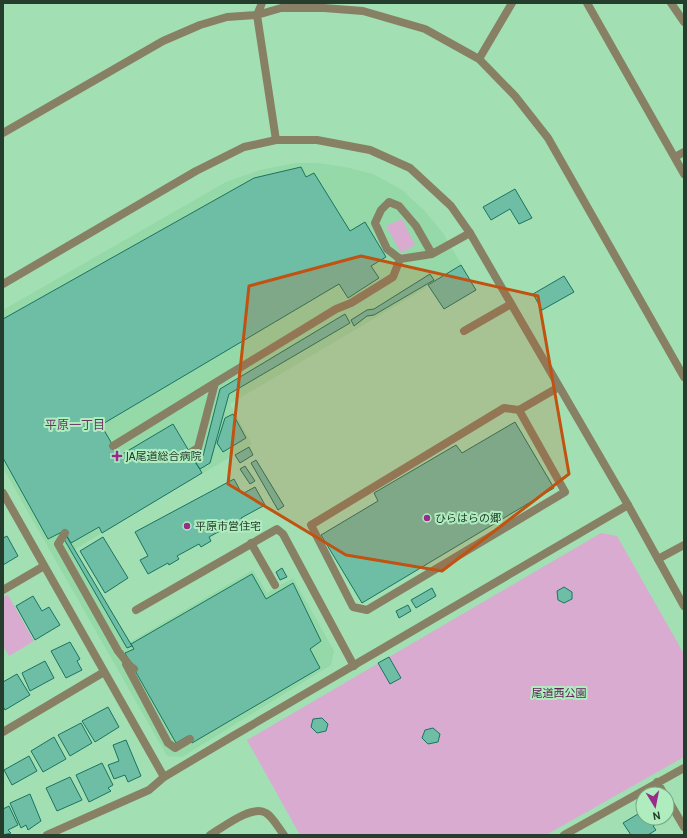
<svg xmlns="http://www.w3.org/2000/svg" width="687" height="838" font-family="Cabin,'Noto Sans JP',sans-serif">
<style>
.built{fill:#94d9a7}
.green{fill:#d9abd1}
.building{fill:#6ebda5;stroke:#1a745f}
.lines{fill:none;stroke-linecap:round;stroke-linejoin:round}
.service{stroke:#888065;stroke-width:8}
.minor{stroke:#888065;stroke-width:8}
.tertiary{stroke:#888065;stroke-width:8}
.marked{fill:#c15312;fill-opacity:0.2;stroke:#c15312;stroke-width:3;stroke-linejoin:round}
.poi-dot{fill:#982c8d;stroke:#afedbf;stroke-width:1.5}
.labels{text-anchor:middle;stroke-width:4;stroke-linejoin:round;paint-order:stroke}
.poi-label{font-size:11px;fill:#243d2c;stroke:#afedbf;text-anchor:start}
.park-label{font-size:11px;fill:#5d1e55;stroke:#afedbf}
.neighbourhood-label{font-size:12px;fill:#6c3665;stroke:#afedbf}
</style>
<rect width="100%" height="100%" fill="#a2dfb3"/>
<path class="built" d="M296 163H318L345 167 373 174 402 190 424 210 443 233 461 264 426 286V288L230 404 252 444 75 549 130 642 253 570 267 593 293 578 334 651 331 665 182 757 167 756 3 468V310L226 182 260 170Z"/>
<path class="green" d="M402 219 415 245 401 253 386 226Z
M601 533 617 536 684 654V757L546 835H300L247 740Z
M8 595 34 641 9 656 3 646V597Z"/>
<path class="building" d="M301 167 306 177 314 173 350 231 365 222 386 257 371 266 379 278 348 298 339 284 101 425 119 456 173 424 202 473 102 533 99 527 71 543 64 531 48 539 3 458V319L254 178Z
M515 189 532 218 519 224 510 209 491 220 483 207Z
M461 265 476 290 444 309 428 285Z
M430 274 434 280 374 315 367 316 354 326 351 320 367 310 374 309Z
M564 276 574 292 542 310 533 294Z
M345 314 350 323 229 394 210 463 200 469 195 462 203 456 220 389Z
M233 414 246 438 223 452 217 443 225 418Z
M515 422 554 488 362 603 321 535 378 501 374 493 456 445 462 453Z
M249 447 253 455 240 463 235 455Z
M256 460 284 506 278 510 251 463Z
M245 466 255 481 250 484 240 469Z
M234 479 242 494 255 487 265 505 241 518 243 522 232 528 231 525 209 537 211 541 201 547 199 544 177 556 179 559 169 565 168 563 148 574 140 560 148 556 135 532Z
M7 536 18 556 3 565V538Z
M67 537 132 646 127 648 64 539Z
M103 537 128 578 105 593 80 551Z
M282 568 287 577 280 580 276 572Z
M252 574 266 599 293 583 321 641 310 649 320 668 192 743 188 736 176 743 125 653 134 649 131 644Z
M564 587 572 592V599L564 603 558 600 557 591Z
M432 588 436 596 416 608 411 600Z
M33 596 42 611 49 607 60 625 35 640 16 606Z
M408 605 411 611 399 618 396 611Z
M70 642 80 659 77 661 82 670 66 678 51 651Z
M389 657 401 678 390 684 378 663Z
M45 661 54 678 30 691 22 673Z
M17 674 30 695 5 710 3 706V682Z
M108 707 119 727 95 742 82 721Z
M322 718 328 724 326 731 317 733 311 727 313 719Z
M81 723 92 743 70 756 58 735Z
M433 728 440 734 438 742 428 744 422 738 425 730Z
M54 737 66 759 43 772 31 751Z
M126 740 141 776 128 782 125 775 114 779 108 765 119 761 113 745Z
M29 756 37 771 12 785 4 770Z
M102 763 113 785 108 788 111 791 89 802 76 775Z
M70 777 82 800 57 811 46 788Z
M30 794 41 821 28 830 26 825 21 828 10 803Z
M9 806 18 825 8 830 11 833 3 835V809Z
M643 811V818H661L663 820 653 826 656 830 648 835H631L623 823Z"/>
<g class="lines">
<path class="service" d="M400 259 387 249 375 223 381 210 389 202 399 206 416 226 432 254
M464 331 511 304
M519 410 504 408 311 525 353 607 367 610 565 492 519 410 559 387
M113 446 215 383
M190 453 198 448 215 383 336 309 351 303 393 277 400 259 432 254 470 233
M65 533 58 544 118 651 130 666 134 669
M251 543 275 585
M136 610 277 529 283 534 354 666
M126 664 168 743 175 748 190 739"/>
<path class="minor" d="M262 3 257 15 276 140
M587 3 684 174
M671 3 684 22
M479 59 512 3
M3 133 163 41 200 25 227 17 257 15 281 8H324L363 11 425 29 479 59 515 96 548 138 684 377
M675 157 684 152
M3 493 164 777
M658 559 684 545
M3 590 44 566
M3 732 104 672
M657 782 664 794
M667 798 684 827
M47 835 149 790 164 777 233 736 628 505
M210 835C222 828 252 804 266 813 273 817 279 829 284 835
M564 835 684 768"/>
<path class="tertiary" d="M3 284 196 171 244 147 276 140H317L370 150 410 168 451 206 470 233 628 505 684 606"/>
</g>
<path class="marked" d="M361 256 538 296 569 474 442 571 346 555 228 484 249 286Z"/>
<g class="poi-dot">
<path d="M115 450h4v4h4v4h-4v4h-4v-4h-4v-4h4z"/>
<circle cx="427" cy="518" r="4"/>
<circle cx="187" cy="526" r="4"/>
</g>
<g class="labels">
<g class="poi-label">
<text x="126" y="460">JA尾道総合病院</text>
<text x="435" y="522">ひらはらの郷</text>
<text x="195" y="530">平原市営住宅</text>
</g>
<g class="park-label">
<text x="559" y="697">尾道西公園</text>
</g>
<g class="neighbourhood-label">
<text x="75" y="429">平原一丁目</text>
</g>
</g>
<rect width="687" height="838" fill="none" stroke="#243d2c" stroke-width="8"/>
<g transform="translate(655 806) rotate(170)"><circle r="19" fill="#afedbf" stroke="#77a784"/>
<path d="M0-3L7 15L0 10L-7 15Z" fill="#982c8d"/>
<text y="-6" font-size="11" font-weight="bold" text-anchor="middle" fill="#243d2c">N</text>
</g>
</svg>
